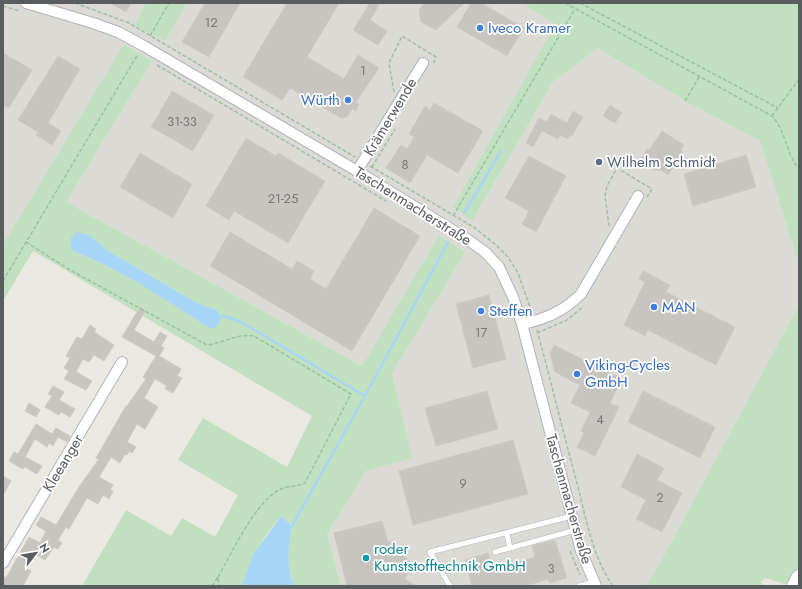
<svg xmlns="http://www.w3.org/2000/svg" width="802" height="589" font-family="Jost,sans-serif">
<style>
.industrial{fill:#dcdad5}
.green{fill:#c1e0c0;fill-rule:evenodd}
.water{fill:#a7d5f5}
.lines{fill:none;stroke-linecap:round;stroke-linejoin:round}
.stream{stroke:#a7d5f5;stroke-width:2.5}
.building{fill:#c8c5c0;stroke:#cfcac0}
.lane-casing{stroke:#b1b4b7;stroke-width:6}
.street-casing{stroke:#b1b4b7;stroke-width:12}
.secondary-casing{stroke:#b3b6ba;stroke-width:16}
.path{stroke:#9ac0a3;stroke-width:1.5;stroke-dasharray:4 2;stroke-linecap:butt}
.lane{stroke:#fff;stroke-width:5}
.street{stroke:#fff;stroke-width:10}
.secondary{stroke:#fff;stroke-width:14}
.shop-dot{fill:#3f7fe0;stroke:#fff;stroke-width:1.5}
.service-dot{fill:#5c6f8a;stroke:#fff;stroke-width:1.5}
.culture-dot{fill:#0f9aa8;stroke:#fff;stroke-width:1.5}
.labels{text-anchor:middle;stroke-width:3.5;stroke-linejoin:round;paint-order:stroke}
.number-label{font-size:13px;fill:#757778}
.shop-label{font-size:15px;fill:#366cbe;stroke:#fff;text-anchor:start}
.street-label{font-size:15px;fill:#595d60;stroke:#fff}
.service-label{font-size:15px;fill:#4e5e75;stroke:#fff;text-anchor:start}
.culture-label{font-size:15px;fill:#0d838f;stroke:#fff;text-anchor:start}
</style>
<rect width="100%" height="100%" fill="#ebe8e1"/>
<path class="industrial" d="M3 3H146L134 25 165 41 187 3H521L555 24 453 207 472 221 553 82 596 48 685 101 760 141 799 265V305L656 570 645 586H341L327 534 366 471 411 458 392 373 465 252 439 235 362 366 66 202 152 61 124 44 3 244Z"/>
<path class="green" d="M146 3H187L165 41 134 25Z
M521 3H799V265L760 141 685 101 597 48 553 82 472 221 453 207 555 24Z
M124 44 152 61 66 202 362 366 439 235 465 252 392 373 412 458 366 471 327 534 341 586H294C286 567 288 546 292 526L281 516C263 537 252 557 243 582V586H82L126 510 171 536 182 518 215 537 238 495 178 460 203 418 287 467 312 416 33 251 3 301V244ZM91 236 108 251 197 303 217 310 195 319C156 292 116 268 72 251Z
M799 305V566L788 585 765 578 761 582 764 586H645L656 570Z"/>
<path class="water" d="M77 232 91 236 108 251 197 303 217 310 221 318 218 325 211 329C165 300 123 270 72 251L70 239Z
M281 516 292 526C288 546 286 567 294 586H243V582L253 555Z"/>
<g class="lines">
<path class="stream" d="M464 213 501 151
M221 318 224 316 241 322 365 396
M292 526 365 396 448 242"/>
</g>
<path class="building" d="M110 3H131L126 12Z
M205 3H240L209 57 182 42Z
M287 3H339L307 57 344 79 358 55 379 68 356 102 359 104 356 111 352 109 347 117 341 118 290 88 282 100 243 77Z
M370 3H380L370 20 387 31 378 45 353 30Z
M424 3H464L436 30 421 22 419 10Z
M471 3H481L524 28 507 56 457 27Z
M3 53 32 70 9 108 3 105Z
M58 56 80 69 48 123 61 131 52 145 36 135 38 132 18 120Z
M172 91 214 115 193 151 151 127Z
M434 103 483 131 458 173 427 155 410 183 386 168 401 145 407 149 414 137 409 134 425 106 430 110Z
M610 105 622 113 615 123 603 116Z
M573 111 583 117 572 136 570 135 568 139 560 135 558 139 542 131 533 147 526 143 539 118 547 122 551 114 567 123Z
M662 131 684 145 681 150 683 151 668 175 661 170H653L650 163 642 158 647 149 649 150Z
M246 138 276 156 278 153 325 181 288 243 234 211 229 220 206 206Z
M140 153 192 184 173 218 120 187Z
M746 155 756 187 693 206 684 174Z
M529 156 566 176 536 232 522 224 529 211 505 198Z
M374 208 420 236 352 351 210 266 230 232 292 269 297 261 314 271 310 279 326 289Z
M643 271 670 285 666 292 735 327 716 365 648 330 645 336 624 325 645 282 639 279Z
M489 295 506 359 473 368 456 304Z
M140 307 145 311 134 330 154 342 160 332 167 336 161 346 164 348 159 356 181 369 177 376 182 378 173 393 165 389 167 386 155 379 144 398 158 407 145 429 137 424 127 442 136 447 132 453 129 451 127 455 125 454 120 463 111 457 99 477 113 485 110 490 113 491 109 499 103 495 98 504 87 498 69 529 66 527 58 540 62 543 58 549 54 547 45 560 37 555 35 558 30 555 23 567 31 571 23 586H3V576L6 578 29 537 40 543 46 531 36 525 41 517 56 525 79 487 99 459 96 458 126 406H127L146 379 143 377 156 356 122 337Z
M90 325 96 329 94 332 114 345 104 361 94 355 89 362 83 359 76 372 92 381 86 390 64 379 69 371 64 368 70 358 66 356 77 337 82 339Z
M554 345 622 379 610 403 619 407 595 456 577 447 584 433 581 431 590 412 571 403 580 385 555 372 550 354Z
M53 386 64 392 59 400 75 409 70 417 61 412 59 415 45 407 52 396 48 394Z
M487 391 498 429 436 446 425 408Z
M643 391 715 427 700 458 628 422Z
M29 403 40 410 36 417 25 411Z
M36 424 52 434 56 428 70 436 67 442 58 437 53 446 49 443 47 447 35 439 25 457 42 466 37 474 25 467 23 469 9 461 14 452 18 454Z
M513 440 528 494 413 525 399 471Z
M637 454 664 468 657 480 682 493 662 532 636 519 646 500 621 487Z
M3 476 11 481 3 495Z
M382 521 388 542 395 540 397 546 402 545 407 560 413 564 405 579 416 586H347L334 533Z
M555 540 567 578 550 583 548 579 526 586H472L465 560 488 553 493 569 535 557 532 546Z"/>
<g class="lines">
<g class="lane-casing">
<path id="lane" d="M507 534 510 548
M495 552 576 530
M450 586 430 552 572 516
M579 586 594 582"/>
</g>
<g class="street-casing">
<path id="street" d="M26 3 93 23 118 32 144 46 357 171 467 239 485 252 499 267 513 297 522 324 581 551 596 586
M357 171 423 63
M522 324C546 319 564 311 581 294L638 196
M3 563 122 362"/>
</g>
<g class="secondary-casing">
<path id="secondary" d="M794 586 799 577"/>
</g>
<path class="path" d="M75 3 129 23 355 157
M565 3 772 116C786 131 786 154 799 169
M580 3 778 108
M3 6 20 11
M150 36 169 3
M157 65 386 201
M394 92 389 63 402 36 436 57 433 64
M685 101 699 77
M772 116 799 79
M370 166 475 228 496 245 508 257 518 273 532 313
M372 167 395 129
M453 216 575 9
M609 226 605 196 607 186 617 168 652 189 647 197
M26 242 70 270 207 345C224 343 237 333 254 336L351 394 305 483C297 487 287 486 281 489 256 500 232 553 218 577
M3 281 138 54
M537 330C551 381 563 432 577 483 586 518 592 556 613 586
M537 333 567 320 584 306
M570 551 580 575
M212 586 218 577 219 586"/>
<use href="#lane" class="lane"/>
<use href="#street" class="street"/>
<use href="#secondary" class="secondary"/>
</g>
<g class="shop-dot">
<circle cx="480" cy="28" r="4"/>
<circle cx="348" cy="100" r="4"/>
<circle cx="654" cy="307" r="4"/>
<circle cx="481" cy="311" r="4"/>
<circle cx="577" cy="374" r="4"/>
</g>
<circle class="service-dot" cx="599" cy="162" r="4"/>
<circle class="culture-dot" cx="366" cy="558" r="4"/>
<g class="labels">
<g class="number-label">
<text x="211" y="27">12</text>
<text x="363" y="75">1</text>
<text x="182" y="126">31-33</text>
<text x="405" y="169">8</text>
<text x="283" y="203">21-25</text>
<text x="481" y="337">17</text>
<text x="600" y="424">4</text>
<text x="463" y="488">9</text>
<text x="660" y="502">2</text>
<text x="551" y="573">3</text>
</g>
<g class="shop-label">
<text x="488" y="33">Iveco Kramer</text>
<text x="340" y="105" text-anchor="end">Würth</text>
<text x="662" y="312">MAN</text>
<text x="489" y="316">Steffen</text>
<text x="585" y="370">Viking-Cycles<tspan x="585" dy="17">GmbH</tspan></text>
</g>
<g class="street-label">
<text transform="translate(390 117) rotate(-59)" y="5">Krämerwende</text>
<text transform="translate(413 206) rotate(32)" y="5">Taschenmacherstraße</text>
<text transform="translate(63 463) rotate(-59)" y="5">Kleeanger</text>
<text transform="translate(569 499) rotate(74)" y="5">Taschenmacherstraße</text>
</g>
<g class="service-label">
<text x="607" y="167">Wilhelm Schmidt</text>
</g>
<g class="culture-label">
<text x="374" y="554">roder<tspan x="374" dy="17">Kunststofftechnik GmbH</tspan></text>
</g>
</g>
<rect width="802" height="589" fill="none" stroke="#595d60" stroke-width="8"/>
<g transform="translate(36 553) rotate(59)" stroke="#ffffff" stroke-width="3" paint-order="stroke">
<path d="M0-3L7 15L0 10L-7 15Z" fill="#595d60"/>
<text y="-6" font-size="11" font-weight="bold" text-anchor="middle" fill="#595d60">N</text>
</g>
</svg>
